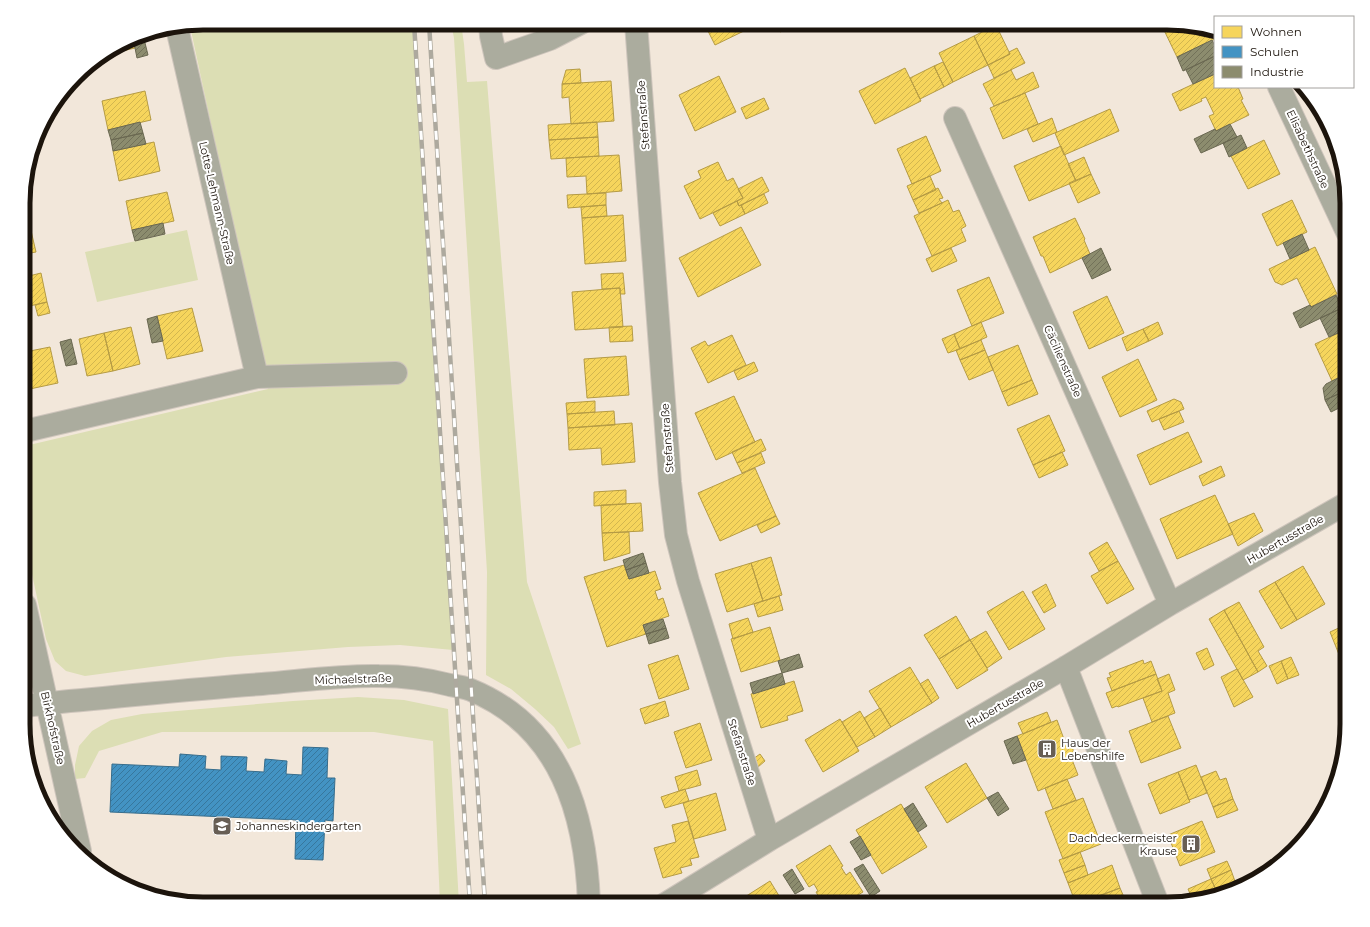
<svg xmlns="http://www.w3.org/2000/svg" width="1370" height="927" font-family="Montserrat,sans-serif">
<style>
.green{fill:#dcdeb4}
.homes{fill:url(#homes-hatch);stroke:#b59b44}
.schools{fill:url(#schools-hatch);stroke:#376d8c}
.industry{fill:url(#industry-hatch);stroke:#6a6851}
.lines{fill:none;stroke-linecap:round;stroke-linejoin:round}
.street-casing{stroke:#cec5bc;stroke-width:24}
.street{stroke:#abac9e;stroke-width:22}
.rail-casing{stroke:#ada99e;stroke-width:4.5}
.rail{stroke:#fff;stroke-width:3;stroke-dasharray:9;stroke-linecap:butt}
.labels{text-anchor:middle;stroke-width:4;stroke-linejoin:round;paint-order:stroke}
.street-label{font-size:11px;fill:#1c140c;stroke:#fff}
.poi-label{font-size:11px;fill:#1c140c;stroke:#fff;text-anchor:start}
.rim{fill:none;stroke:#1c140c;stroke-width:5}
</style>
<defs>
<pattern id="homes-hatch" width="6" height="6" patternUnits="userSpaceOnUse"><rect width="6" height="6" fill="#f6d55c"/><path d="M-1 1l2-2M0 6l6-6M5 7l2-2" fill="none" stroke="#d2b64f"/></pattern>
<pattern id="schools-hatch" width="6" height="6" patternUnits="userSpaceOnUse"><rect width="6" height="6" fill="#4393c3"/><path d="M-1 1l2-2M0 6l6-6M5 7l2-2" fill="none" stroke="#37779d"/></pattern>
<pattern id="industry-hatch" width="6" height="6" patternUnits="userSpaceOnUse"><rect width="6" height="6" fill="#8c8c6e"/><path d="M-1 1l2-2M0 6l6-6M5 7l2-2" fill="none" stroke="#727159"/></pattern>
</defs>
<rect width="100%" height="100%" fill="#f2e7da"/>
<path class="green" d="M203 23H413L453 650 400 645 348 647 226 657 85 676 66 671 55 661 46 639 25 542V446L268 389 190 26Z
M451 23H461L464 44 467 82 487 81 527 582 581 744 568 749 554 727 535 709 511 689 486 675 487 572 454 38Z
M187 230 198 280 97 302 85 252Z
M358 697 404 700 448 709 459 904H440L433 741 374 732H162L99 751 85 778 75 779V765L79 746 92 731 111 720 142 714 293 701Z"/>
<path class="homes" d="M704 23H745L748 29 715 45Z
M775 23H799L780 32Z
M1178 23 1211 30 1215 39 1177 57 1161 24Z
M996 25 1010 54 988 65 974 36Z
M974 36 988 65 953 82 939 53Z
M133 38 135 48 105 55Z
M1017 48 1025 63 994 78 988 65 1010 54 1009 52Z
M943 62 953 82 944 87 934 66Z
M934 66 944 87 920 99 910 78Z
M905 68 921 101 875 124 859 91Z
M580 69 581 83 562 84 566 70Z
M1011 70 1016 80 1033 72 1039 87 994 106 983 84Z
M1215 74V87H1238L1243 99 1241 100 1249 115 1216 131 1209 116 1214 114 1206 97 1201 99 1202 101 1180 111 1172 94Z
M719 76 736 112 695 131 679 95Z
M611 81 614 121 571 124 569 97 562 98V84Z
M145 91 151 120 108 130 102 101Z
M1025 93 1038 124 1003 139 990 108Z
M764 98 769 109 746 119 741 108Z
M1110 109 1119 131 1064 155 1055 133Z
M1052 118 1057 132 1033 142 1027 129Z
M597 122 598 137 549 140 548 125Z
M926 136 941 171 912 184 897 149Z
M598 137 599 156 551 159 549 140Z
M1264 140 1280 174 1248 189 1231 156Z
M154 142 160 171 119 181 113 151Z
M1061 146 1076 181 1029 201 1014 166Z
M619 155 622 191 587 194 586 176 567 177 566 158Z
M1084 157 1091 174 1076 181 1068 164Z
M718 162 727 181 733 178 743 198 700 219 684 186 701 178 698 171Z
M1091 174 1100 193 1078 203 1069 183Z
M930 176 936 190 913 200 907 186Z
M762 177 769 191 739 206 737 201 743 198 738 189Z
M938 188 943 198 939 199 942 203 919 213 913 200Z
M167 192 174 221 132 230 126 201Z
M606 193V205L568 208 567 195Z
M764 194 768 203 745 214 741 205Z
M948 200 953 212 959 210 966 226 961 229 966 241 932 256 914 216Z
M1292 200 1307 232 1277 246 1262 214Z
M737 201 739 206 741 205 745 214 720 226 713 213Z
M606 205 607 216 582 218 581 207Z
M623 215 626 261 585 264 582 218Z
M1075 218 1085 239 1084 240 1090 254 1050 273 1043 256H1041L1033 237Z
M29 222 36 252 25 254V224Z
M741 227 761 265 698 297 679 258Z
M1315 247 1337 294 1311 307 1297 278 1282 285 1275 282 1269 269Z
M951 248 957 261 932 272 926 259Z
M41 273 47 302 25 307V277Z
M623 273 625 294H620V288L602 289 601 274Z
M989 277 1004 313 972 326 957 290Z
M620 288 623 327 575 330 572 292Z
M1107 296 1124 333 1089 349 1073 312Z
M47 302 50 313 38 316 35 305Z
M192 308 203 351 167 359 157 316Z
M981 322 987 337 960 349 954 334Z
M1158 322 1163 334 1149 341 1143 329Z
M632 326 633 341 610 342 609 327Z
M131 327 140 364 113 371 104 333Z
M1143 329 1149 341 1127 351 1122 338Z
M1347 329V374L1332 381 1315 344Z
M104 333 113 371 87 376 79 339Z
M954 334 960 349 948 353 942 339Z
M732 335 746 365 708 383 691 348 705 341 708 346Z
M981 340 985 350 960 360 956 350Z
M1018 345 1032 380 1002 392 988 357Z
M50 347 58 383 25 390V352Z
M985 350 993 370 969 380 960 360Z
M626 356 629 395 587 398 584 359Z
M1138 359 1157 400 1120 417 1102 377Z
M754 362 758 371 738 380 734 371Z
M1032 380 1038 394 1008 406 1002 392Z
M734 396 755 442 716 460 695 413Z
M1174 399 1181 402 1184 409 1152 422 1147 411Z
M595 401V412L567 414 566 403Z
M614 411 615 425 568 428 567 414Z
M1179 411 1184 422 1164 430 1159 419Z
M1049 415 1065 451 1033 465 1017 429Z
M632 423 635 462 602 465 601 448 569 450 568 428Z
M1188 432 1202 462 1150 485 1137 455Z
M761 439 766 450 737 463 732 452Z
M1062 452 1068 465 1039 478 1033 465Z
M761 453 765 463 742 473 737 463Z
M1221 466 1225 476 1203 486 1199 476Z
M755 468 776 516 720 541 698 493Z
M626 490V504L594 506V492Z
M1215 495 1233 534 1177 559 1160 519Z
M641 503 643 531 602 533 601 505Z
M1254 513 1263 531 1238 546 1228 524Z
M776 516 780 524 761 533 757 525Z
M629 532 630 553 604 561 602 533Z
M1107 542 1118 561 1099 571 1089 553Z
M771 557 782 595 763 601 751 563Z
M1118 561 1134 589 1107 604 1091 576Z
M751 563 763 601 727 612 715 574Z
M624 565 629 579 655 571 661 589 655 591 658 600 663 598 669 616 643 625 646 634 607 647 584 577Z
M1303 566 1325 604 1297 620 1275 582Z
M1275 582 1297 620 1281 629 1259 591Z
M1046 584 1056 606 1044 613 1032 592Z
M1023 591 1045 629 1009 650 987 612Z
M779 596 783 610 758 617 754 604Z
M1239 602 1264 647 1258 651 1267 666 1258 672 1224 610Z
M1224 610 1258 672 1243 680 1209 619Z
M956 616 970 640 939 659 924 635Z
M748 618 753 632 733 639 729 624Z
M1343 626 1347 635V660L1342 662 1330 632Z
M770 627 780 660 741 672 731 639Z
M986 631 1002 658 987 668 970 640Z
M970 640 988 670 957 689 939 659Z
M1207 648 1214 665 1204 670 1196 653Z
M678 655 689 689 659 699 648 665Z
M1291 657 1299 675 1288 679 1281 661Z
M1143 660 1144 664 1151 661 1156 674 1112 691 1107 678 1111 677 1109 673Z
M1281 661 1288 679 1277 684 1269 666Z
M910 667 932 703 891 727 869 691Z
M1237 669 1253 697 1234 707 1221 677Z
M1156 674 1162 691 1118 707 1117 706 1112 708 1106 693Z
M1169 674 1175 690 1168 693 1175 713 1152 722 1143 698 1162 691 1157 679Z
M928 679 939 698 932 703 920 684Z
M794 681 803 711 787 716 788 720 761 728 751 694Z
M665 701 669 716 645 724 640 709Z
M880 708 891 727 875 737 864 718Z
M860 711 875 737 857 747 842 722Z
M1047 712 1051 722 1023 734 1018 723Z
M1168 716 1181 748 1141 763 1129 731Z
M840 719 859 751 823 772 805 740Z
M1057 720 1065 742 1070 740 1075 756 1071 757 1078 775 1038 791 1017 736Z
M700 723 712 760 686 768 674 732Z
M760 754 765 761 758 767 753 759Z
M966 763 987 798 947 823 925 787Z
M1196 765 1207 793 1189 800 1178 772Z
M697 770 701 785 679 791 675 777Z
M1216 771 1220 780 1226 778 1233 799 1213 807 1201 777Z
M1178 772 1190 802 1160 814 1148 784Z
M1067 779 1076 800 1053 809 1045 788Z
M685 789 689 801 665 808 661 797Z
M716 793 726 830 694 839 683 803Z
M1083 798 1101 844 1063 859 1045 812Z
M1233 799 1238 810 1217 818 1213 807Z
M901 804 927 847 882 874 856 830Z
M688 821 699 857 690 859 692 865 680 868 682 873 663 878 654 848 676 842 672 825Z
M1202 821 1215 852 1180 866 1168 835Z
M830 845 843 866 841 867 846 875 850 872 863 892 843 904H823L816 892 818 891 814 884 809 887 796 866Z
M1080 852 1085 865 1064 873 1059 860Z
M1227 861 1231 870 1211 879 1207 869Z
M1085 865 1088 875 1068 883 1064 873Z
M1112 865 1120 888 1076 904 1068 883Z
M1231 870 1237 887 1217 892 1211 879Z
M1211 879 1217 892 1192 898 1188 889Z
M770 881 784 904H742L740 900Z
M1120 888 1127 904H1079Z"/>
<path class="schools" d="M303 747 328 748 327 778H335L333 821 325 820 323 860 295 859 296 820 110 812 112 764 179 767 180 754 206 756 205 769 221 770V756L247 757 246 771 264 772 265 759 287 761 286 774 302 775Z"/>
<path class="industry" d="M143 35 148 55 137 58 133 38Z
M1212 40 1215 46V56L1183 71 1177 57Z
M1215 56V74L1193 84 1186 70Z
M140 122 143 133 111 140 108 130Z
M1230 124 1237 137 1201 153 1194 139 1215 129 1216 131Z
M143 133 146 144 113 151 111 140Z
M1241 135 1247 148 1229 157 1223 143Z
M163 223 165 234 135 241 132 230Z
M1302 234 1309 250 1290 259 1283 243Z
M1101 248 1111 270 1092 279 1082 258Z
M1336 295 1342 308 1300 328 1293 313 1310 305 1311 307Z
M1342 308 1347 318V329L1329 337 1320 318Z
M157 316 163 341 152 343 147 319Z
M71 339 77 364 66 366 60 342Z
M1338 378 1345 391 1325 400 1323 388 1326 384Z
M1345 391 1347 395V404L1331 412 1325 400Z
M643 553 646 563 626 570 623 560Z
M646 563 649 573 629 579 626 570Z
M663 619 666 628 646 634 643 625Z
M666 628 669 638 649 644 646 634Z
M799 654 803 667 782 673 778 661Z
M782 673 785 684 753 694 750 683Z
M1017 736 1026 760 1013 764 1004 741Z
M998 792 1009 809 998 816 987 798Z
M913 803 927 826 918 832 904 809Z
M860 836 871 855 861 860 850 842Z
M863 864 880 891 871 897 854 869Z
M792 869 804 889 795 894 783 875Z"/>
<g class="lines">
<g class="street-casing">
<path id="street" d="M490 23 491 36 496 58 550 39 581 23
M636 23 670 482 676 535 688 581 769 840
M177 28 257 377
M1279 87 1347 232
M955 118 1170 604
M25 431 257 377 396 373
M25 605 80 851
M1066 667 1158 904
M25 706C61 701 98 699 134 695 177 691 220 687 262 684 300 681 341 675 379 676 403 676 427 679 450 685 457 686 464 687 471 690 561 727 586 815 589 904
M665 904 769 840 1066 667 1170 604 1347 503"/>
</g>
<use href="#street" class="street"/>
<g class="rail-casing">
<path id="rail" d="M414 23 470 904
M429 23 485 904"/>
</g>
<use href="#rail" class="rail"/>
</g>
<defs>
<g id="building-square" transform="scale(1)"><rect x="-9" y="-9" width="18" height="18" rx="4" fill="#675e54" stroke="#fff"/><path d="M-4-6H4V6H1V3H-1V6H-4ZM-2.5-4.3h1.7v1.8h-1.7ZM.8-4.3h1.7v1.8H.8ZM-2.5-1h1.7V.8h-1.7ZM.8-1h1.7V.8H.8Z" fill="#fff"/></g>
<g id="school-square" transform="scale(1)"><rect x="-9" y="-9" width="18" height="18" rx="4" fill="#675e54" stroke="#fff"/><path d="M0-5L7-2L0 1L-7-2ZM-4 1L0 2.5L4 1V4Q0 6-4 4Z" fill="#fff"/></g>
</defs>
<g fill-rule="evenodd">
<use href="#building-square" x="1047" y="749"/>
<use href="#school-square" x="222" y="826"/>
<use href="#building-square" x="1191" y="844"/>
</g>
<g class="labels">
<g class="street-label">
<text transform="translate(643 115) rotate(-94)" y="4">Stefanstraße</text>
<text transform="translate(1308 149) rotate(65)" y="4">Elisabethstraße</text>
<text transform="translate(217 203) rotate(77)" y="4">Lotte-Lehmann-Straße</text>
<text transform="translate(1063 361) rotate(66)" y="4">Cäcilienstraße</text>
<text transform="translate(667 438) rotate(-94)" y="4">Stefanstraße</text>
<text transform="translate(1285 539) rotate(-30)" y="4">Hubertusstraße</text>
<text transform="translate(353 679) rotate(-2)" y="4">Michaelstraße</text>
<text transform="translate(1005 703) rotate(-30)" y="4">Hubertusstraße</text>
<text transform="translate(53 728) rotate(77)" y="4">Birkhofstraße</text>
<text transform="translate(742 752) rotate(72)" y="4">Stefanstraße</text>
</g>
<g class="poi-label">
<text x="1061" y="747">Haus der<tspan x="1061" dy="13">Lebenshilfe</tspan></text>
<text x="236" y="830">Johanneskindergarten</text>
<text x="1177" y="842" text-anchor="end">Dachdeckermeister<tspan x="1177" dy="13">Krause</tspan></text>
</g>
</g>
<path d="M0 0H1370V927H0ZM203 30H1167A173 173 0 0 1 1340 203V724A173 173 0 0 1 1167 897H203A173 173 0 0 1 30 724V203A173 173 0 0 1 203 30Z" fill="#fff" fill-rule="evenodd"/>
<path class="rim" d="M203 30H1167A173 173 0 0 1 1340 203V724A173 173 0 0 1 1167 897H203A173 173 0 0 1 30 724V203A173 173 0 0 1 203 30Z"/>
<rect x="1214" y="16" width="140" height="72" fill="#ffffff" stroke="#a4a19e"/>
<rect x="1222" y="26" width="20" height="12" fill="#f6d55c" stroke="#a4a19e"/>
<text x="1250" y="36" font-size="12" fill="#1c140c">Wohnen</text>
<rect x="1222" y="46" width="20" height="12" fill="#4393c3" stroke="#a4a19e"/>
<text x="1250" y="56" font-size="12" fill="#1c140c">Schulen</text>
<rect x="1222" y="66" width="20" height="12" fill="#8c8c6e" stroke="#a4a19e"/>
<text x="1250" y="76" font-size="12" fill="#1c140c">Industrie</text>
</svg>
